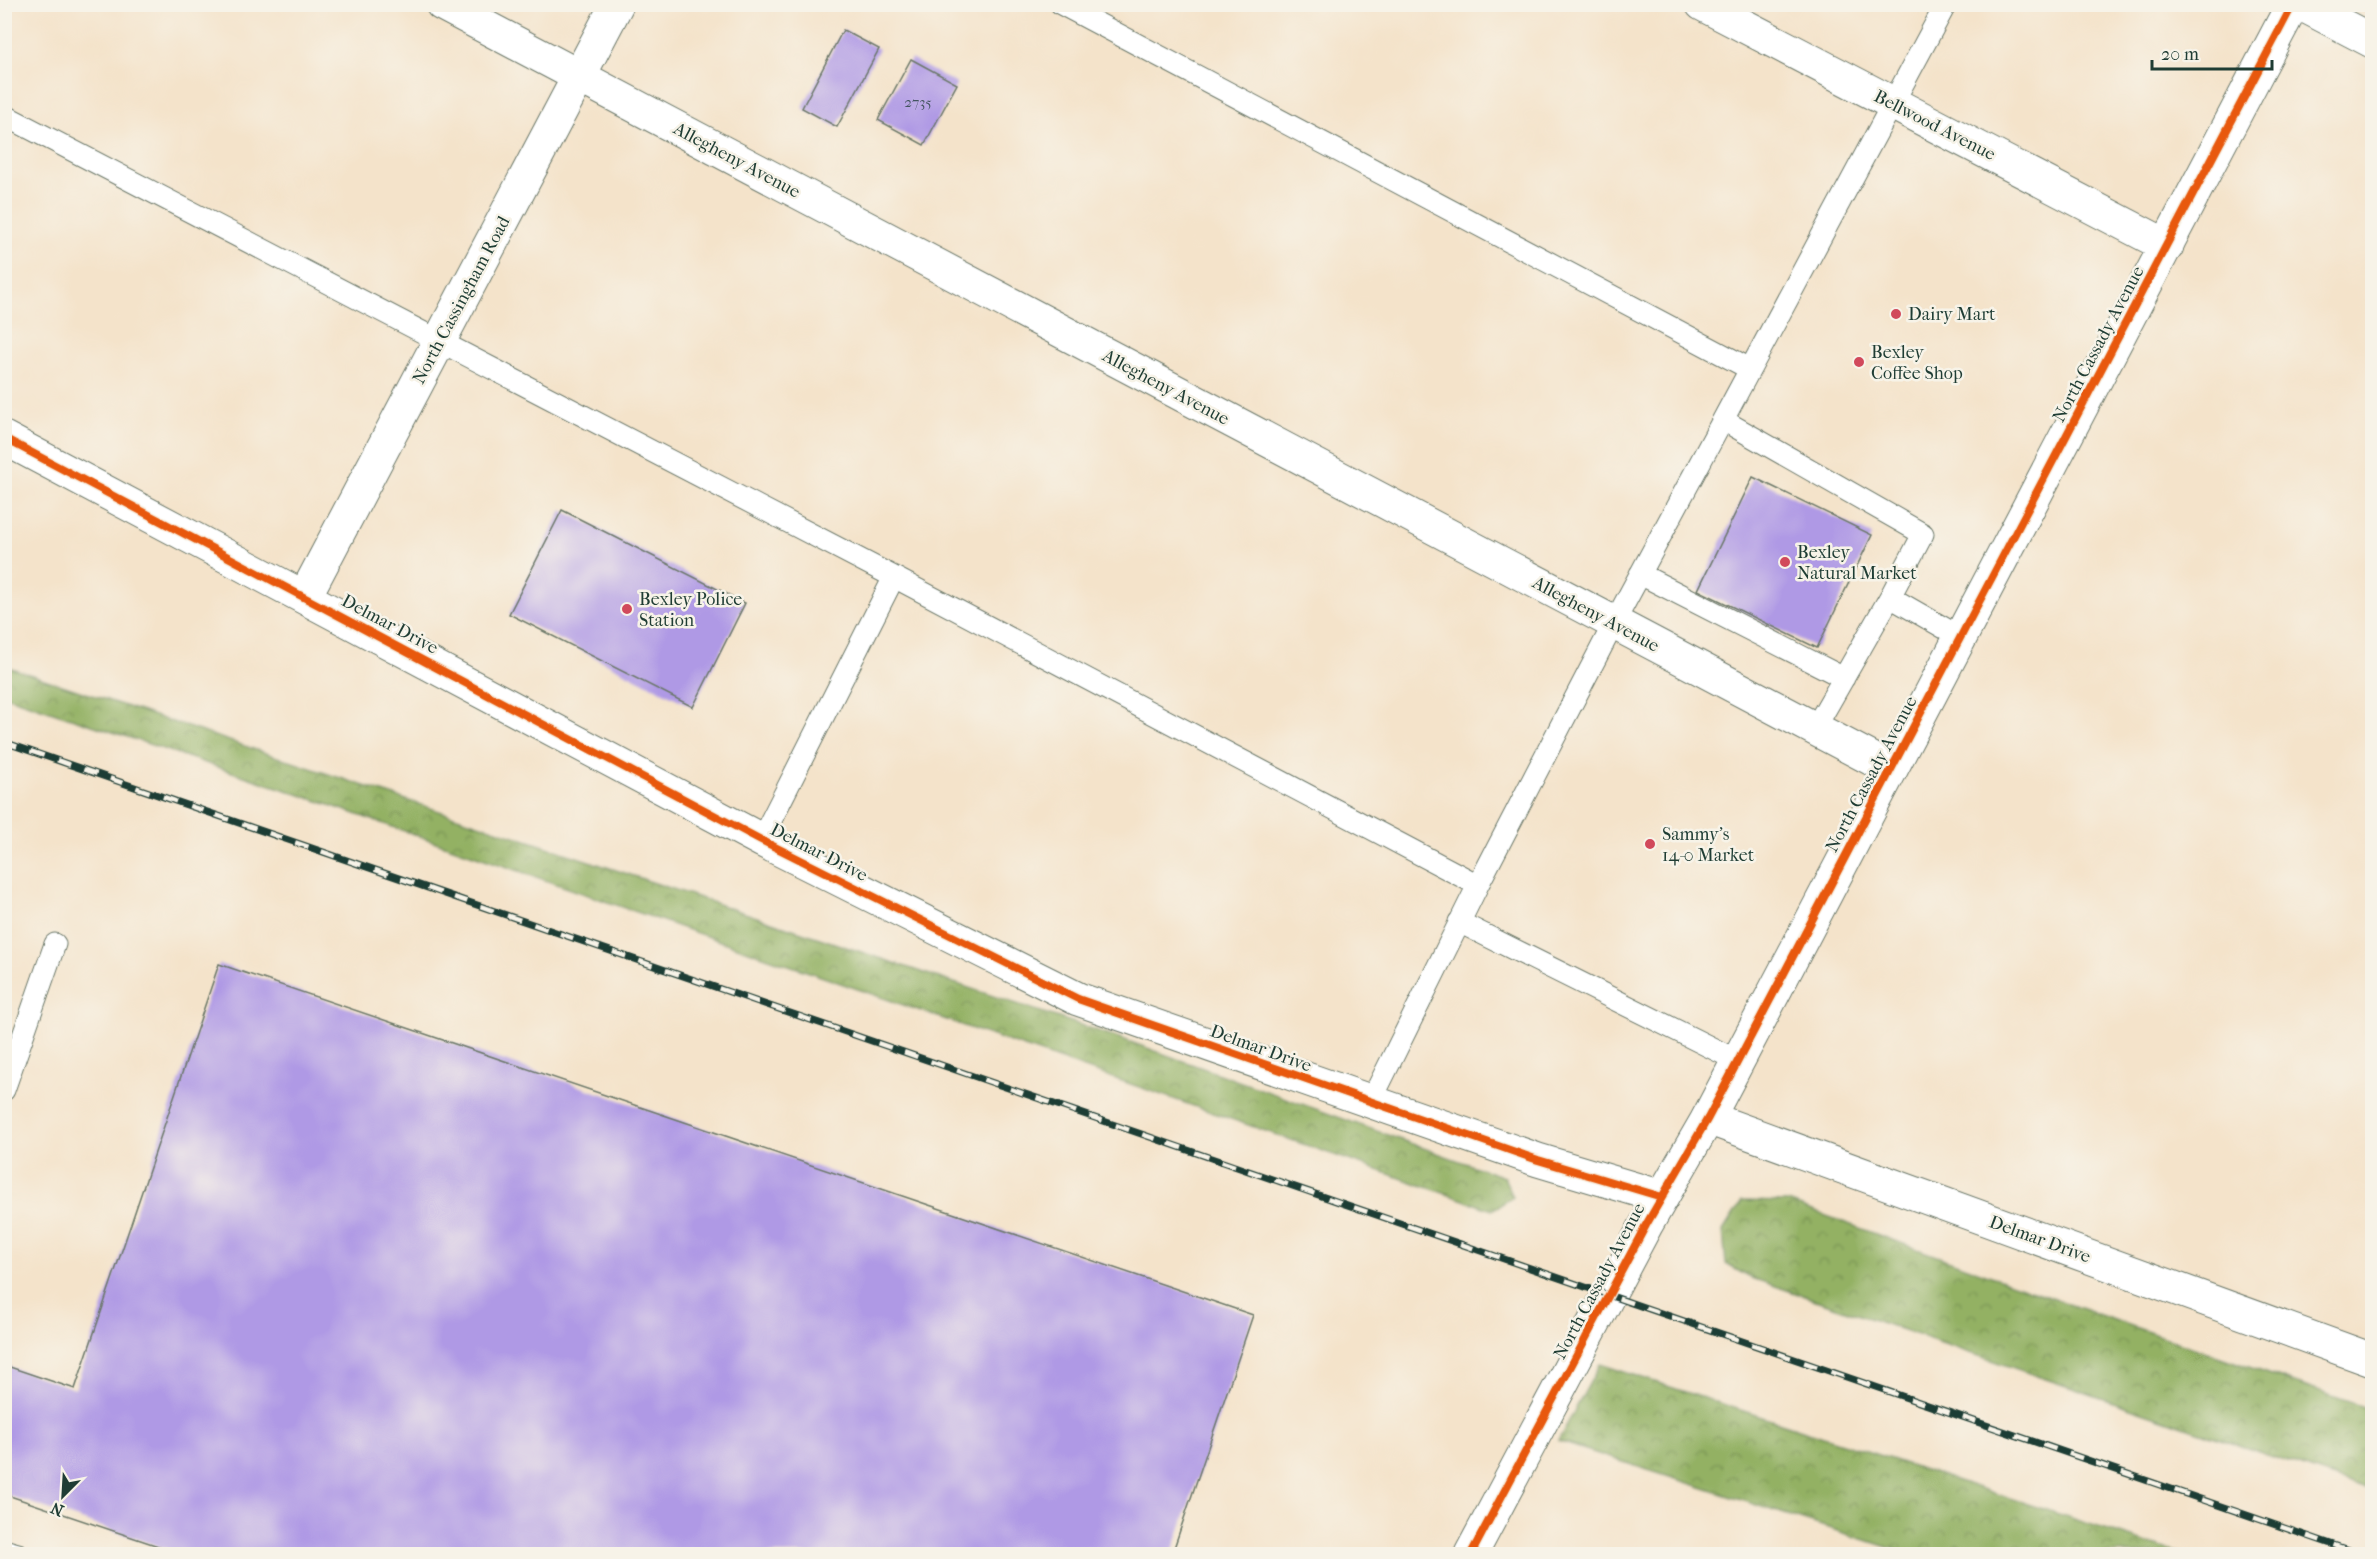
<svg xmlns="http://www.w3.org/2000/svg" width="2377" height="1559" font-family="'IM FELL French Canon',serif">
<style>
.forest{fill:url(#forest-crowns);stroke:#59774c;stroke-width:1.5}
.building{fill:#af99e5}
.lines{fill:none;stroke-linecap:round;stroke-linejoin:round}
.lane-casing{stroke:#6a7768;stroke-width:23}
.street-casing{stroke:#6a7768;stroke-width:35}
.secondary-casing{stroke:#6a7768;stroke-width:35}
.lane{stroke:#fff;stroke-width:21}
.street{stroke:#fff;stroke-width:33}
.secondary{stroke:#fff;stroke-width:33}
.rail-casing{stroke:#1f3d34;stroke-width:7}
.rail{stroke:#f7f3e8;stroke-width:4.5;stroke-dasharray:14;stroke-linecap:butt}
.cycleway-casing{stroke:#f7f3e8;stroke-width:11}
.cycleway{stroke:#e8590c;stroke-width:8}
.poi-dot{fill:#d1495b;stroke:#f7f3e8;stroke-width:2}
.labels{text-anchor:middle;stroke-width:5;stroke-linejoin:round;paint-order:stroke}
.number-label{font-size:15px;fill:#435460}
.street-label{font-size:18px;fill:#1f3d34;stroke:#f7f3e8}
.poi-label{font-size:18px;fill:#1f3d34;stroke:#f7f3e8;text-anchor:start}
</style>
<defs>
<pattern id="forest-crowns" width="20" height="18" patternUnits="userSpaceOnUse" patternTransform="scale(1.5)"><rect width="20" height="18" fill="#93b163"/><path d="M2 6a3 3 0 1 1 6 0M12 15a3 3 0 1 1 6 0" fill="none" stroke="#779152"/></pattern>
</defs>
<rect width="100%" height="100%" fill="#f7f3e8"/>
<filter id="ink" filterUnits="userSpaceOnUse"><feTurbulence type="fractalNoise" baseFrequency=".0167" numOctaves="2"/><feDisplacementMap in="SourceGraphic" scale="12" xChannelSelector="R" yChannelSelector="G"/><feConvolveMatrix kernelMatrix="1 2 1 2 8 2 1 2 1" color-interpolation-filters="sRGB"/></filter>
<filter id="wash" filterUnits="userSpaceOnUse"><feTurbulence type="fractalNoise" baseFrequency=".008" numOctaves="4" result="noise"/><feDisplacementMap in="SourceGraphic" scale="24" xChannelSelector="R" yChannelSelector="G"/><feGaussianBlur stdDeviation="1.35" result="paint"/><feColorMatrix in="noise" values="0 0 0 0 0 0 0 0 0 0 0 0 0 0 0 0 0 1.4 0 .05"/><feComposite in="paint" operator="in"/></filter>
<g filter="url(#wash)">
<rect width="100%" height="100%" fill="#f4e3ca"/>
<path class="forest" d="M5 666 1125 1040 1504 1177 1513 1197 1492 1210 295 793 5 696Z
M1742 1201 1788 1202 2060 1301 2372 1410V1491L1749 1277 1726 1264 1723 1231Z
M1600 1364 2181 1554H1909L1558 1441Z"/>
<g id="blocks">
<path class="building" d="M843 30 879 49 837 127 802 108Z
M911 59 957 84 924 145 878 120Z
M1753 477 1872 535 1817 648 1698 590Z
M562 510 745 603 693 707 509 614Z
M219 964 1253 1315 1172 1554H182L4 1494V1365L75 1389Z"/>
</g>
</g>
<g filter="url(#ink)">
<use href="#blocks" fill-opacity="0" stroke="#6a7768" stroke-width="1.5"/>
<g class="lines">
<g class="lane-casing">
<path id="lane" d="M1061 4 1750 369
M4 115 894 577 1478 885 1614 623 1946 4
M1723 420 1923 534 1890 597
M1640 574 1844 678
M1815 728 1890 597 1960 637
M761 840 894 577
M1459 922 1738 1061
M4 1090 55 944
M1370 1103 1478 885
M4 1550 18 1554"/>
</g>
<g class="street-casing">
<path id="street" d="M442 4 1891 769
M1702 4 2167 246
M2301 4 2372 41
M4 438 761 840 1078 999 1538 1160 1662 1197
M305 596 617 4
M1708 1118 2372 1360"/>
</g>
<g class="secondary-casing">
<path id="secondary" d="M1471 1554 1646 1225 1708 1118 2293 4"/>
</g>
<use href="#lane" class="lane"/>
<use href="#street" class="street"/>
<use href="#secondary" class="secondary"/>
<g class="rail-casing">
<path id="rail" d="M4 742 2360 1554"/>
</g>
<use href="#rail" class="rail"/>
<g class="cycleway-casing">
<path id="cycleway" d="M4 438 761 840 1078 999 1538 1160 1662 1197
M1471 1554 1646 1225 1708 1118 2293 4"/>
</g>
<use href="#cycleway" class="cycleway"/>
</g>
</g>
<g class="poi-dot">
<circle cx="1896" cy="314" r="6"/>
<circle cx="1859" cy="362" r="6"/>
<circle cx="1785" cy="562" r="6"/>
<circle cx="627" cy="609" r="6"/>
<circle cx="1650" cy="844" r="6"/>
</g>
<g class="labels">
<g class="number-label">
<text x="918" y="107">2735</text>
</g>
<g class="street-label">
<text transform="translate(1935 125) rotate(27)" y="6">Bellwood Avenue</text>
<text transform="translate(737 160) rotate(28)" y="6">Allegheny Avenue</text>
<text transform="translate(461 300) rotate(-62)" y="6">North Cassingham Road</text>
<text transform="translate(2098 344) rotate(-62)" y="6">North Cassady Avenue</text>
<text transform="translate(1166 387) rotate(28)" y="6">Allegheny Avenue</text>
<text transform="translate(1596 614) rotate(28)" y="6">Allegheny Avenue</text>
<text transform="translate(390 624) rotate(28)" y="6">Delmar Drive</text>
<text transform="translate(1871 774) rotate(-62)" y="6">North Cassady Avenue</text>
<text transform="translate(819 852) rotate(27)" y="6">Delmar Drive</text>
<text transform="translate(1261 1048) rotate(20)" y="6">Delmar Drive</text>
<text transform="translate(2040 1239) rotate(20)" y="6">Delmar Drive</text>
<text transform="translate(1599 1281) rotate(-62)" y="6">North Cassady Avenue</text>
</g>
<g class="poi-label">
<text x="1908" y="320">Dairy Mart</text>
<text x="1871" y="358">Bexley<tspan x="1871" dy="21">Coffee Shop</tspan></text>
<text x="1797" y="558">Bexley<tspan x="1797" dy="21">Natural Market</tspan></text>
<text x="639" y="605">Bexley Police<tspan x="639" dy="21">Station</tspan></text>
<text x="1662" y="840">Sammy's<tspan x="1662" dy="21">14-0 Market</tspan></text>
</g>
</g>
<rect width="2377" height="1559" fill="none" stroke="#f7f3e8" stroke-width="24"/>
<g transform="translate(63 1496) rotate(204)" stroke="#f7f3e8" stroke-width="4.5" paint-order="stroke">
<path d="M0-4.5L10 22L0 15L-10 22Z" fill="#1f3d34"/>
<text y="-9" font-size="16" font-weight="bold" text-anchor="middle" fill="#1f3d34">N</text>
</g>
<path d="M2152 60v9h120v-9" fill="none" stroke="#1f3d34" stroke-width="3"/>
<text x="2161" y="60" font-size="18" fill="#1f3d34" stroke="#f7f3e8" stroke-width="4.5" paint-order="stroke">20 m</text>
</svg>
